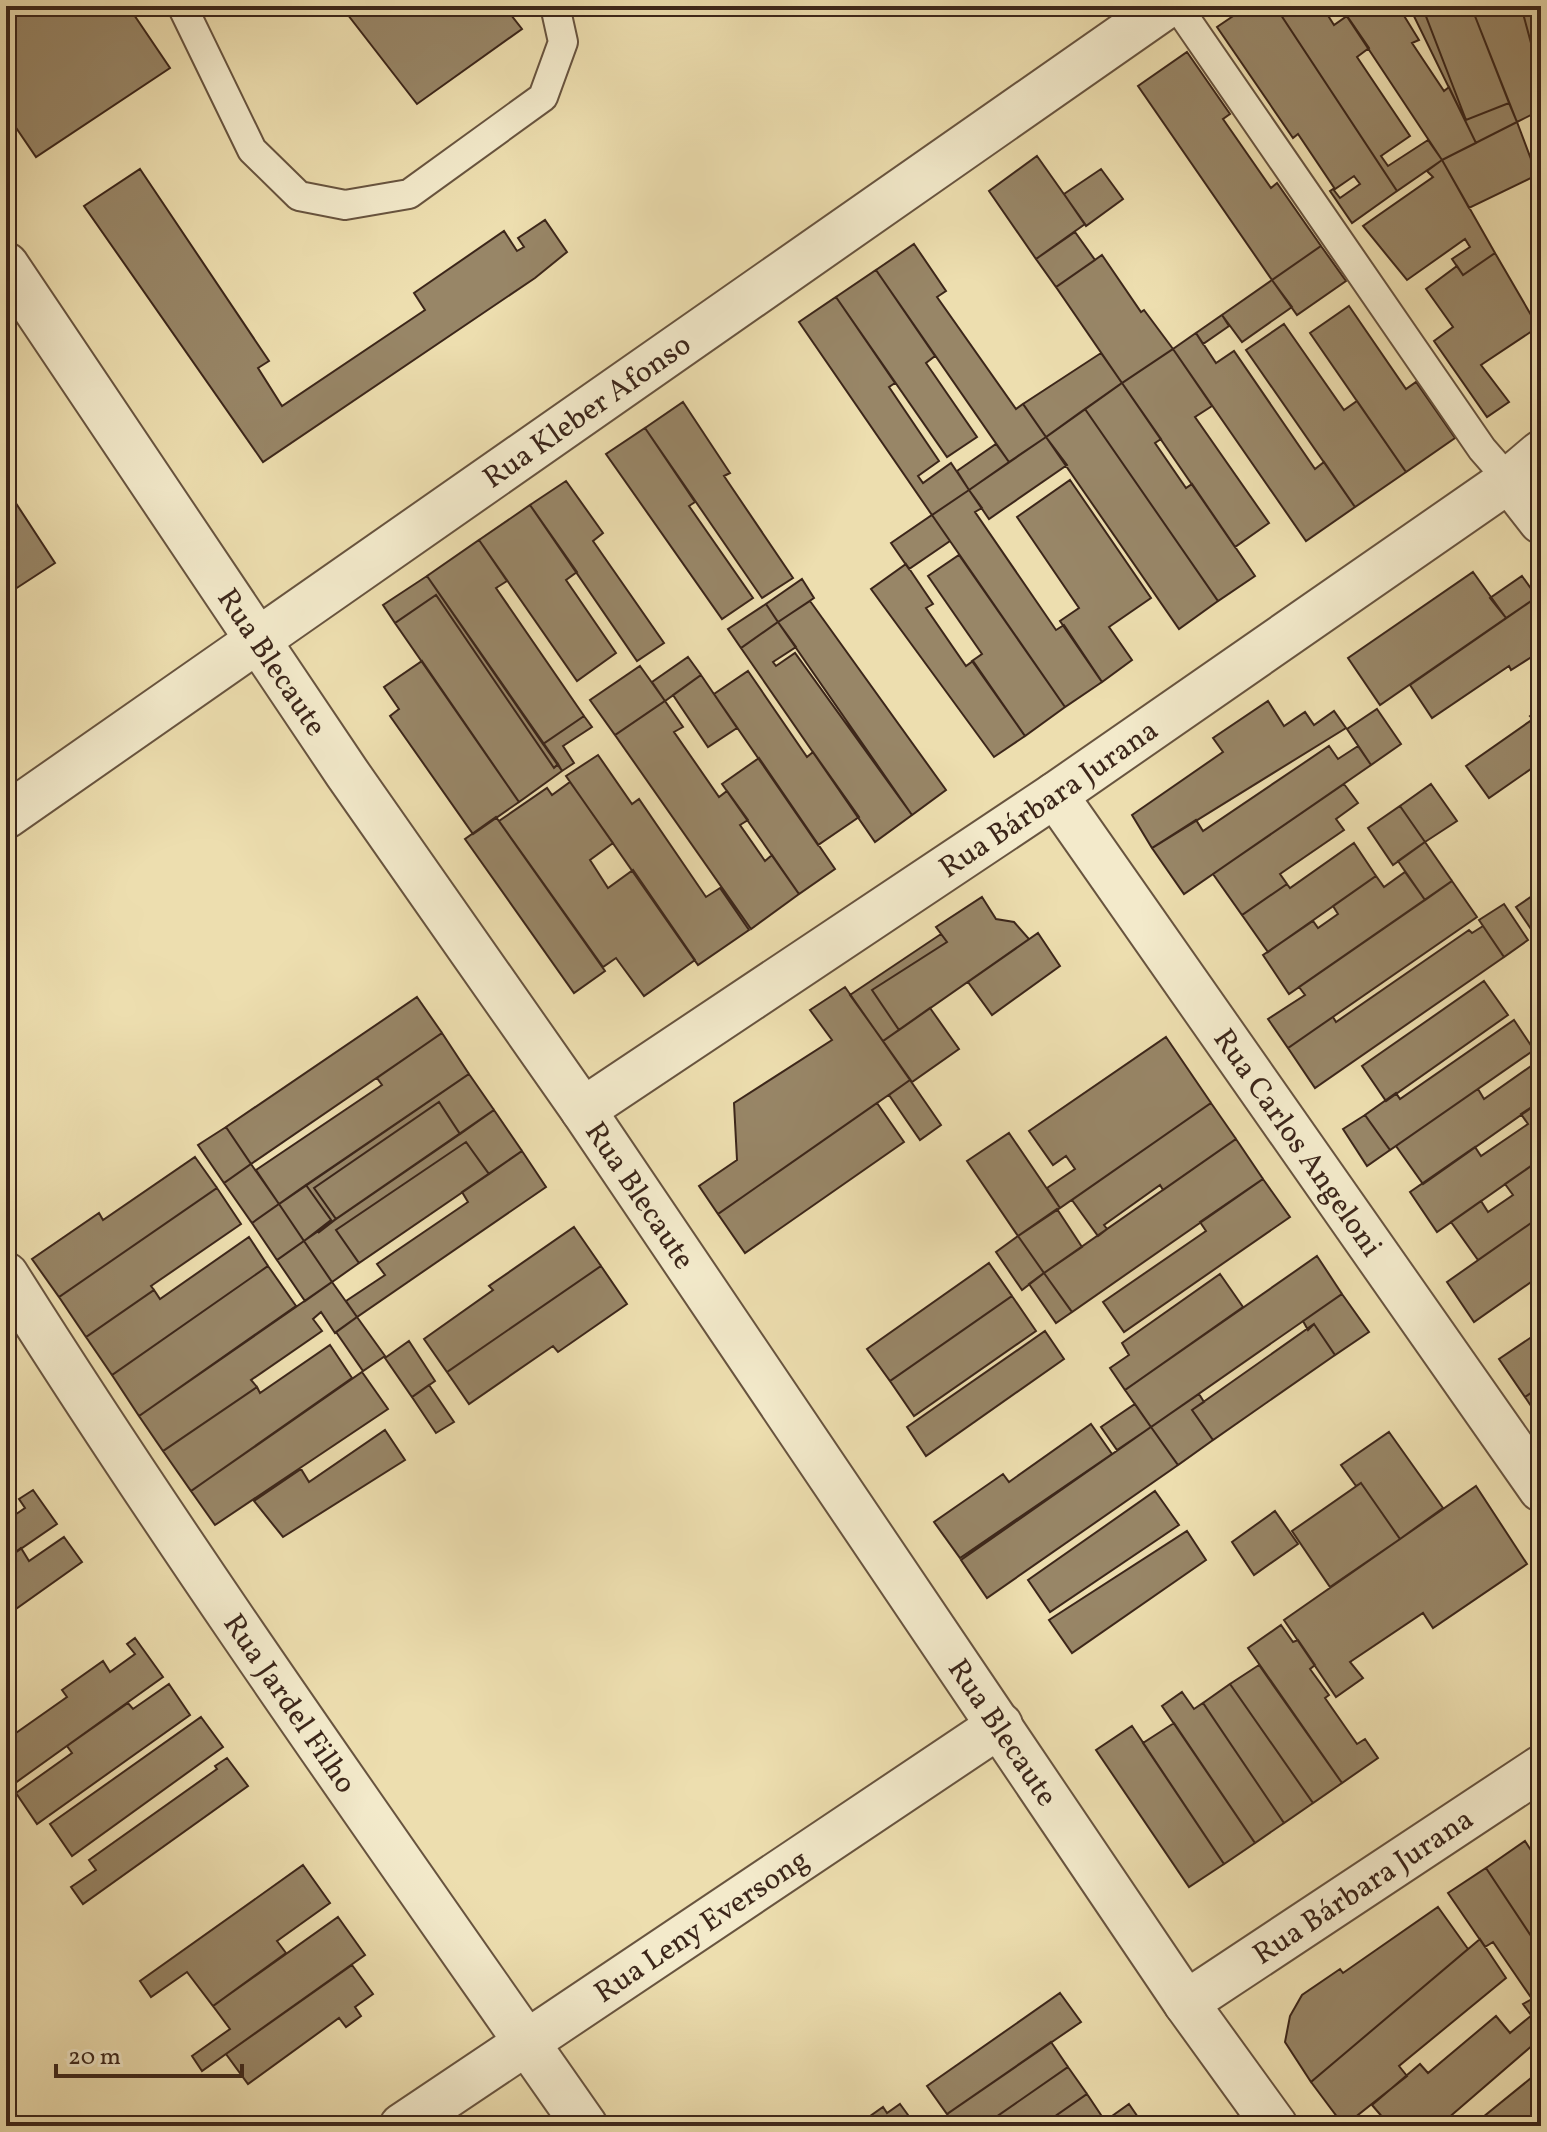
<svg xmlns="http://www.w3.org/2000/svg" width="1547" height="2132" font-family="Vollkorn,serif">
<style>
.building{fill:#988667;stroke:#3c261a;stroke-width:2}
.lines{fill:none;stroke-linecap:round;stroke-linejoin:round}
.service-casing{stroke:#68543f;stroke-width:32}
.minor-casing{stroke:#68543f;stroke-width:48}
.service{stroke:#f3eacb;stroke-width:28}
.minor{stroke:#f3eacb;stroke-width:44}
.labels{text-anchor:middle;stroke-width:7;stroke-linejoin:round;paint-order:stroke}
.street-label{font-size:30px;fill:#3c261a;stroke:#f3eacb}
</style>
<rect width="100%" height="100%" fill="#eddeaf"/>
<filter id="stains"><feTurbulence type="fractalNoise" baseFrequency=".0025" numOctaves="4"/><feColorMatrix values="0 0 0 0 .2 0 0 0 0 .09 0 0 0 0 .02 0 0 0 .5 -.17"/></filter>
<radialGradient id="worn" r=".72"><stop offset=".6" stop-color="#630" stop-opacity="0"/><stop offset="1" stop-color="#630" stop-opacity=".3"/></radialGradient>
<path class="building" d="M6 6H128L170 68 36 157 6 113Z
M341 6H504L522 29 417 104Z
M1248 6H1275L1397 191 1352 223 1330 191 1333 189 1340 198 1360 184 1354 176 1335 189 1298 134 1293 138 1217 27Z
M1275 6H1322L1334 25 1347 16 1369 48 1357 57 1410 136 1381 156 1388 166 1428 140 1442 160 1397 191Z
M1340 6H1398L1419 40 1412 43 1444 91 1449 87 1476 143 1442 160Z
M1409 6H1422L1466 120 1509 103 1517 122 1476 143Z
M1422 6H1471L1509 103 1466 120Z
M1471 6H1521L1541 80V110L1517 122Z
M1521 6H1541V80Z
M1187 52 1230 114 1223 119 1271 188 1277 183 1321 246 1272 280 1138 86Z
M1517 122 1537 175 1469 208 1442 160Z
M1037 156 1085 224 1036 259 989 191Z
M1541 156V185L1531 160Z
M1442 160 1495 253 1463 275 1452 259 1470 247 1465 239 1407 280 1363 226 1433 177 1427 171Z
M140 169 269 361 258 368 282 406 425 310 414 293 504 231 517 251 524 247 518 238 545 220 567 252 535 278 263 462 84 206Z
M1101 169 1123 199 1086 226 1064 194Z
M1075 232 1095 260 1056 287 1036 259Z
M914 244 946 291 937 297 1016 409 1023 404 1046 437 1009 462 876 270Z
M1321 246 1346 281 1297 315 1272 280Z
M1495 253 1538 327 1481 365 1509 402 1487 417 1434 341 1453 327 1426 289 1457 266 1463 275Z
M1102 255 1141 312 1144 310 1173 349 1122 383 1056 287Z
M876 270 935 356 926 363 977 437 947 457 836 297Z
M1272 280 1292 307 1242 342 1222 315Z
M836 297 895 383 889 387 939 461 918 476 923 483 951 463 969 490 932 515 799 322Z
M1349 306 1406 389 1416 382 1455 438 1406 472 1310 333Z
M1222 315 1229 326 1203 344 1196 333Z
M1284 324 1344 410 1357 401 1406 472 1355 507 1246 350Z
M1196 333 1216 363 1234 351 1315 469 1324 462 1355 507 1306 541 1173 349Z
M1173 349 1212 406 1195 417 1269 523 1235 547 1122 383Z
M1101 353 1122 383 1046 437 1023 404Z
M1122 383 1161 439 1155 443 1186 488 1192 484 1255 576 1218 601 1085 409Z
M683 402 730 473 724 476 793 578 762 598 645 428Z
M1085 409 1218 601 1179 629 1046 437Z
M645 428 695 502 689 506 753 598 722 619 606 454Z
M1046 437 1067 465 989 519 969 490Z
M996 444 1009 462 969 490 957 471Z
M1070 480 1151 598 1109 627 1132 660 1102 682 1060 621 1079 608 1017 517Z
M566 481 603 533 593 541 664 643 637 661 530 505Z
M6 488 55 563 6 595Z
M969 490 982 508 975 512 1056 630 1064 625 1102 682 1065 707 932 515Z
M530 505 577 572 566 580 616 653 577 681 479 540Z
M932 515 950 541 909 569 891 543Z
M479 540 507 581 496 588 584 716 543 744 427 576Z
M959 555 1065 707 1025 736 972 661 982 654 928 576Z
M906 564 933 604 926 608 966 666 973 661 1025 736 994 757 871 589Z
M1473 572 1506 618 1380 705 1348 658Z
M427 576 558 764 554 768 436 595 395 623 383 605Z
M1522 576 1537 597 1506 618 1490 598Z
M802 579 814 598 778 622 766 604Z
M436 595 554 768 558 764 562 771 519 802 395 623Z
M1537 597 1541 603V651L1511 670 1509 666 1432 718 1410 685Z
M810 601 946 790 912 815 778 622Z
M766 604 778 622 741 648 728 629Z
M778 622 796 647 773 662 776 666 795 653 912 815 875 842 741 648Z
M688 657 701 675 665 701 652 682Z
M422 661 519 802 473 834 390 716 399 709 384 687Z
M640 666 665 701 615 735 590 700Z
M748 671 807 757 813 752 859 817 818 845 714 694Z
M701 675 737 728 708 747 673 695Z
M665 701 683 727 674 732 719 797 727 791 748 820 740 825 765 861 772 855 799 894 751 929 615 735Z
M1268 701 1284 726 1305 712 1314 725 1334 711 1346 728 1152 848 1132 815 1223 752 1213 738Z
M1541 708V762L1489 798 1466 766 1533 719 1530 716Z
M1377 709 1401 744 1371 765 1347 729Z
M584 716 592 727 563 746 574 763 562 771 543 744Z
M1329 746 1338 759 1358 746 1371 765 1184 894 1152 848 1196 820 1203 831Z
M598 755 632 804 639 799 706 897 720 888 749 930 698 965 566 776Z
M759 758 835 869 799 894 722 784Z
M570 782 613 843 590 860 608 888 633 870 695 960 644 996 616 958 603 967 499 821 547 788 552 795Z
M1344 784 1358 803 1336 819 1344 830 1280 874 1287 884 1242 915 1213 874Z
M1431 784 1457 821 1425 842 1400 806Z
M1400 806 1425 842 1393 865 1368 828Z
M496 817 605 971 574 993 465 839Z
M1425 842 1452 881 1425 900 1398 861Z
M1354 843 1376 876 1268 952 1242 915 1287 884 1290 888Z
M1405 872 1425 900 1289 994 1263 955 1313 921 1318 928 1338 914 1333 906 1376 876 1384 887Z
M1452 881 1477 917 1288 1048 1268 1019 1305 995 1299 987Z
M1541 890V931L1535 935 1516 907Z
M982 897 996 919 1014 922 1029 939 899 1030 872 990 947 942 936 927Z
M1504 904 1528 940 1504 957 1479 920Z
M1483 926 1504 957 1315 1088 1288 1048 1333 1017 1336 1022 1469 930 1472 933Z
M1038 933 1060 966 992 1015 968 982Z
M941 934 947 942 872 990 899 1030 883 1041 850 995Z
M1484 981 1508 1015 1386 1101 1362 1066Z
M845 987 910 1080 718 1214 699 1186 737 1160 734 1103 832 1040 810 1010Z
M417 997 442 1033 251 1164 226 1127Z
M930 1008 959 1049 912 1082 883 1041Z
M1514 1020 1534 1050 1390 1150 1365 1115 1396 1093 1400 1099Z
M442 1033 469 1074 279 1204 256 1170 382 1085 377 1078Z
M1166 1037 1211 1103 1060 1208 1047 1188 1075 1169 1066 1156 1053 1165 1029 1131Z
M1541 1059V1101L1423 1184 1396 1146 1478 1089 1484 1099Z
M469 1074 494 1110 460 1134 439 1102 314 1188 336 1219 318 1233 331 1220 306 1185Z
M910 1080 941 1125 920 1140 889 1095Z
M1541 1101V1159L1437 1232 1410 1192 1475 1147 1481 1156 1528 1124 1521 1114Z
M439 1102 460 1134 336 1219 314 1188Z
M877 1103 904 1142 745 1253 718 1214Z
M1211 1103 1236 1139 1163 1190 1160 1185 1104 1225 1107 1229 1098 1236 1072 1200Z
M494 1110 522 1151 489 1174 466 1142 336 1230 359 1263 332 1282 304 1241Z
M1365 1115 1390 1150 1367 1166 1343 1129Z
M226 1127 251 1164 224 1183 198 1145Z
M1009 1133 1060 1208 1018 1236 967 1161Z
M1236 1139 1263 1179 1072 1312 1044 1273Z
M466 1142 489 1174 359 1263 336 1230Z
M522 1151 546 1187 357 1317 346 1301 385 1275 377 1264 468 1202 462 1192Z
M195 1157 217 1188 59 1297 32 1259 99 1213 103 1220Z
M1541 1159V1216L1478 1260 1451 1222 1481 1201 1488 1212 1513 1195 1505 1184Z
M251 1164 279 1204 252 1223 224 1183Z
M1263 1179 1290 1217 1124 1332 1103 1302 1206 1231 1200 1222Z
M306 1185 331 1220 304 1241 279 1204Z
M217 1188 241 1224 151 1286 154 1290 86 1337 59 1297Z
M279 1204 304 1241 277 1260 252 1223Z
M1057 1209 1082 1247 1044 1273 1018 1236Z
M1541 1216V1275L1474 1322 1447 1282Z
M574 1227 601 1266 447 1372 424 1339 493 1290 489 1286Z
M1018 1236 1044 1273 1022 1290 996 1252Z
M249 1237 268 1266 112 1375 86 1337 154 1290 160 1299Z
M304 1241 332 1282 305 1301 277 1260Z
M1317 1256 1342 1294 1151 1427 1125 1390Z
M989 1263 1012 1296 890 1381 867 1349Z
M268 1266 296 1306 139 1416 112 1375Z
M601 1266 627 1304 558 1352 553 1346 469 1404 447 1372Z
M1044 1273 1072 1312 1056 1323 1029 1284Z
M1220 1274 1243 1307 1125 1390 1110 1368 1129 1355 1122 1343Z
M332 1282 357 1317 335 1333 321 1312 313 1319 322 1331 251 1380 257 1387 163 1451 139 1416Z
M1342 1294 1369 1332 1335 1355 1314 1324 1308 1330 1303 1321Z
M1012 1296 1036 1331 914 1416 890 1381Z
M357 1317 385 1356 363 1371 336 1332Z
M1314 1324 1335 1355 1213 1440 1192 1410Z
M1045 1331 1064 1359 926 1456 907 1427Z
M1539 1332 1541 1386 1525 1397 1499 1359Z
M409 1341 435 1381 412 1397 385 1358Z
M330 1345 352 1378 191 1491 163 1451 257 1387 260 1393Z
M362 1372 388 1409 215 1525 191 1491Z
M429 1385 454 1422 436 1433 412 1397Z
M1541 1386V1421L1525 1397Z
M1199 1394 1204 1402 1192 1410 1213 1440 1178 1465 1151 1427Z
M1135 1404 1151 1427 1117 1450 1101 1427Z
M1091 1424 1112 1454 960 1558 934 1522 1003 1474 1009 1482Z
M1151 1427 1178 1465 987 1598 961 1560Z
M385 1430 405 1460 283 1537 254 1501 301 1469 309 1482Z
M1389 1432 1443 1508 1400 1539 1361 1483 1356 1486 1341 1465Z
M1361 1483 1400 1539 1330 1587 1292 1531Z
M1476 1486 1527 1564 1433 1628 1423 1613 1350 1662 1363 1678 1336 1697 1284 1620Z
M33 1490 57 1524 6 1559V1521L25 1508 19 1499Z
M1155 1491 1179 1525 1050 1612 1028 1580Z
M1275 1511 1298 1544 1254 1575 1232 1542Z
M1187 1531 1206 1560 1072 1653 1049 1620Z
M64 1537 82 1562 6 1616V1575L12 1571 6 1559 21 1548 29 1561Z
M1281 1625 1293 1642 1298 1640 1315 1665 1310 1669 1329 1695 1325 1698 1357 1744 1365 1739 1378 1758 1342 1783 1248 1648Z
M135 1638 163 1677 11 1786 6 1779V1740L67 1697 62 1690 103 1661 110 1672 135 1654 127 1644Z
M1259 1665 1342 1783 1313 1803 1230 1684Z
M169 1684 190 1715 37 1824 16 1793 72 1753 67 1746 128 1703 133 1709Z
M1230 1684 1313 1803 1284 1823 1203 1703Z
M1182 1692 1194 1709 1203 1703 1284 1823 1255 1843 1162 1706Z
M201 1717 223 1747 72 1856 50 1824Z
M1174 1723 1255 1843 1224 1864 1143 1743Z
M1132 1726 1224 1864 1189 1887 1096 1750Z
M227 1758 248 1786 83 1904 71 1887 96 1870 89 1860 217 1769 215 1766Z
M1525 1841 1541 1866V1951L1486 1868Z
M303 1865 330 1903 277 1941 286 1953 213 2006 187 1972 151 1997 140 1981Z
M1486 1868 1541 1951V2029L1523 2004 1532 1999 1493 1942 1485 1947 1448 1893Z
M1438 1907 1468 1949 1311 2082 1285 2042 1290 2016 1302 1995 1340 1969 1343 1973Z
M338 1917 365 1955 202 2071 192 2056 230 2029 213 2006Z
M1480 1939 1506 1978 1399 2066 1407 2076 1344 2126 1311 2082Z
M352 1965 373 1994 355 2007 361 2016 346 2027 339 2018 248 2084 226 2054Z
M1060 1993 1081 2022 947 2114 927 2086Z
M1532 2015 1541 2029V2038L1439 2126H1390L1372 2105 1420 2064 1428 2073 1496 2016 1510 2033Z
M1051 2042 1068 2067 983 2126H955L947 2114Z
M1068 2067 1087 2094 1041 2126H983Z
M1536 2074 1541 2080V2126H1472Z
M1087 2094 1105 2121 1098 2126H1041Z
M900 2104 916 2126H856L883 2107 887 2113Z
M1129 2104 1144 2126H1098L1105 2121Z"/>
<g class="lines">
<g class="service-casing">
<path id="service" d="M182 6 252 150 299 196 345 205 409 194 543 97 563 42 555 6
M1177 6 1482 449 1509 480"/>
</g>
<g class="minor-casing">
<g id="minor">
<path id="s1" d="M6 265 347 773 583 1110 1186 2003 1275 2126"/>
<path d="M1509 480 1541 453"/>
<path id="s2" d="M1055 795 1541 1489"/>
<path id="s3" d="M6 816 1166 6"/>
<path id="s4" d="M583 1110 1055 795 1509 480 1541 521"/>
<path id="s5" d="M6 1275C189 1565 389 1845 585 2126"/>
<path id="s6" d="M1186 2003 1541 1768"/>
<path id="s7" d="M402 2126 1000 1725"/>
</g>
</g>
<use href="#service" class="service"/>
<use href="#minor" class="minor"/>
</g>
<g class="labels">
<g class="street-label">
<text dy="10" stroke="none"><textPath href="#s3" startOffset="708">Rua Kleber Afonso</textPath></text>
<text dy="10" stroke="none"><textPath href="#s1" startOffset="478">Rua Blecaute</textPath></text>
<text dy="10" stroke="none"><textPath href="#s4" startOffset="560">Rua Bárbara Jurana</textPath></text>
<text dy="10" stroke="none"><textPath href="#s2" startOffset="424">Rua Carlos Angeloni</textPath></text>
<text dy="10" stroke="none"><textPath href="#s1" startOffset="1126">Rua Blecaute</textPath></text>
<text dy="10" stroke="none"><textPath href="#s5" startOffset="514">Rua Jardel Filho</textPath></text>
<text dy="10" stroke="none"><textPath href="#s1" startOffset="1774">Rua Blecaute</textPath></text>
<text dy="10" stroke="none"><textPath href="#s6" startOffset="212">Rua Bárbara Jurana</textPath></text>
<text dy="10" stroke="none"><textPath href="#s7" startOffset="360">Rua Leny Eversong</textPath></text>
</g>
</g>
<rect width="1547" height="2132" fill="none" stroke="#eddeaf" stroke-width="32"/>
<rect x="8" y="8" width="1531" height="2116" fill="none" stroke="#3c261a" stroke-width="4"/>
<rect x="16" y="16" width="1515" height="2100" fill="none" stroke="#3c261a" stroke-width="2"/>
<path d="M56 2064v12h186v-12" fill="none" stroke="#3c261a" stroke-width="4"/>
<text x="68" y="2064" font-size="24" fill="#3c261a" stroke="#f3eacb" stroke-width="6" paint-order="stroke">20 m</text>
<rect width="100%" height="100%" filter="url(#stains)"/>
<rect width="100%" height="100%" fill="url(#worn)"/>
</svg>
